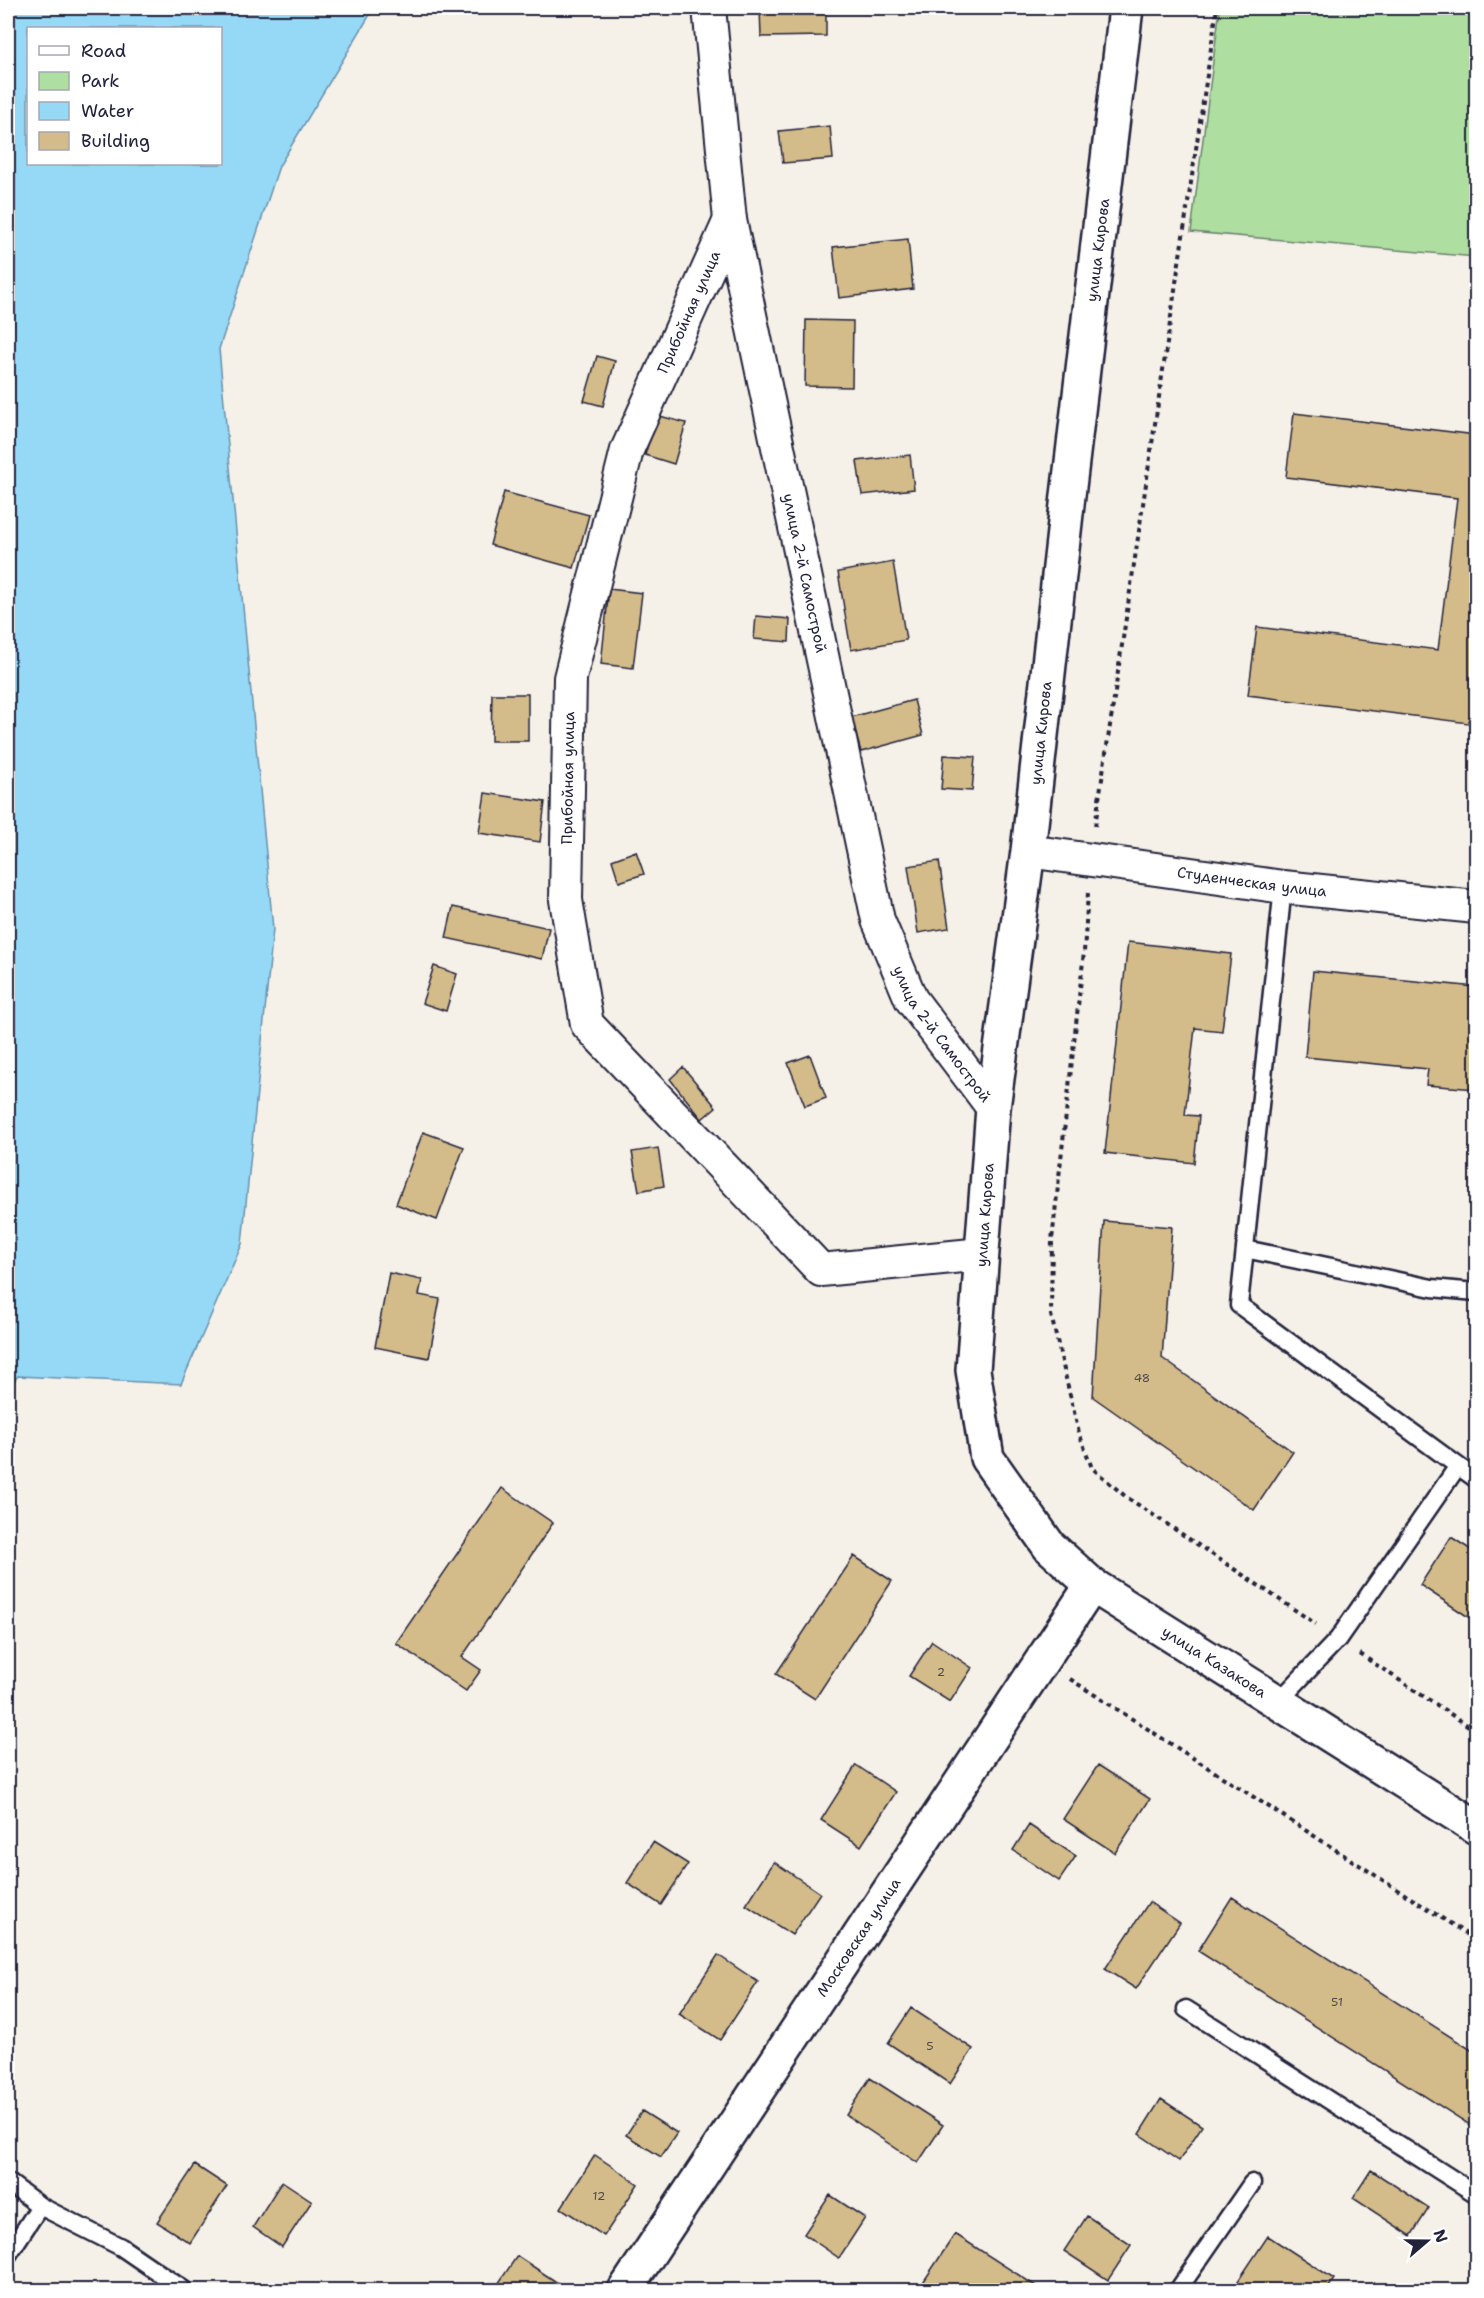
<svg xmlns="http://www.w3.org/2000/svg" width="1484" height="2298" font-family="'Shantell Sans',sans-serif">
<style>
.green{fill:#aedfa0;stroke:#68806e;stroke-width:1.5}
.water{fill:#95d9f7;stroke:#6790ac;stroke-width:1.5;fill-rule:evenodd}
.building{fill:#d3bb8a;stroke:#22223b;stroke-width:1.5}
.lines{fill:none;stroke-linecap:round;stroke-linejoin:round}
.service-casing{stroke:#22223b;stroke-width:21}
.minor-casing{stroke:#22223b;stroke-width:36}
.secondary-casing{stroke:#22223b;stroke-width:38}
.path{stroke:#22223b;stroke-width:4;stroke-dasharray:4.5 4.5;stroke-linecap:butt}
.service{stroke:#fff;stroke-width:16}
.minor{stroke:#fff;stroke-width:32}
.secondary{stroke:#fff;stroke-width:33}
.labels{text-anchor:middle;stroke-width:6;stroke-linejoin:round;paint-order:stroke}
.number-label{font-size:12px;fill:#4e484f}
.street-label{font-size:15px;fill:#22223b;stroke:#fff}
</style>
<rect width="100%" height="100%" fill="#f6f1e8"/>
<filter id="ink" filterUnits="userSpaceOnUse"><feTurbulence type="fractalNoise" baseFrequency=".0167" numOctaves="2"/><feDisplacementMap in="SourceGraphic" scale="12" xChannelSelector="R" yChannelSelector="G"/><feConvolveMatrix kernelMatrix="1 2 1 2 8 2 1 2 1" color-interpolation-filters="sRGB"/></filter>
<g filter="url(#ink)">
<path class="green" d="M1220 8H1476V257L1191 232Z"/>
<path class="water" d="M8 8H374L279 166 219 349 273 929 242 1244 181 1384 18 1376 8 1388ZM28 28H220V164H28Z"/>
<path class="building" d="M760 8H826V36L761 37Z
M830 126 833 159 783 163 779 131Z
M908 239 913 289 839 298 833 247Z
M806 320 853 321 852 387 805 386Z
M597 356 615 361 603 406 584 401Z
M1294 413 1476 435V724L1248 695 1257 627 1438 650 1457 498 1286 477Z
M656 415 686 423 674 464 645 455Z
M910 455 914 489 862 495 857 461Z
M504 492 589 515 574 568 490 545Z
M893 562 906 640 851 650 838 572Z
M609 589 642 593 633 668 601 664Z
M756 616 790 619 789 642 754 639Z
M492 694H528V741H491Z
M914 700 923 735 861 752 851 717Z
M944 755 975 757 972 791 941 789Z
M485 793 545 802 540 842 479 833Z
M636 851 644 874 619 882 612 860Z
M939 861 949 928 918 933 908 866Z
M453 907 549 928 542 959 446 938Z
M1128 942 1231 954 1222 1031 1195 1028 1185 1115 1199 1116 1194 1163 1105 1153Z
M434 966 457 974 446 1011 422 1003Z
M1313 971 1476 987V1089L1426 1085 1428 1069 1305 1057Z
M810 1055 826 1098 805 1106 788 1063Z
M683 1067 716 1107 702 1119 670 1079Z
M423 1132 464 1147 437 1220 396 1204Z
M658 1148 664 1186 639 1191 632 1152Z
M1104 1221 1172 1227 1162 1358 1293 1452 1254 1510 1093 1397Z
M389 1273 422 1280 419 1295 440 1299 429 1358 375 1347Z
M502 1488 553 1523 462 1657 481 1670 466 1691 396 1643Z
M1451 1537 1476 1553V1622L1420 1585Z
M854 1556 892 1581 815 1699 776 1674Z
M932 1641 972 1668 950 1702 909 1676Z
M856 1765 896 1792 861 1846 821 1820Z
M1098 1765 1150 1799 1115 1853 1063 1819Z
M1029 1825 1076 1856 1059 1881 1013 1850Z
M653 1842 688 1864 661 1905 627 1883Z
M774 1862 820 1893 792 1935 746 1905Z
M1232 1897 1476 2053V2129L1198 1951Z
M1149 1902 1180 1923 1136 1989 1105 1969Z
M718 1955 758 1982 720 2040 679 2014Z
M911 2008 973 2049 950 2084 888 2043Z
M870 2078 943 2125 918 2163 846 2115Z
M1161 2099 1202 2126 1179 2161 1139 2134Z
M642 2111 677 2133 661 2157 626 2135Z
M595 2155 638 2184 604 2236 561 2208Z
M195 2165 227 2186 190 2243 157 2222Z
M1371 2170 1429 2208 1411 2236 1353 2198Z
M282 2181 312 2201 282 2247 253 2227Z
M830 2195 865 2218 839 2258 804 2234Z
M1087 2216 1131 2245 1108 2280 1064 2251Z
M955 2234 1042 2290H918Z
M1268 2236 1334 2279 1327 2290H1232Z
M517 2256 567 2289V2290H494Z
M755 2283 766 2290H750Z"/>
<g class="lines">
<g class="service-casing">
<path id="service" d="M1245 1249 1432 1288 1476 1292
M1458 1466 1476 1479
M1279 1701 1338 1639 1458 1466 1239 1305 1283 887
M1186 2009 1476 2194
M8 2182 40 2206
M8 2255 40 2206 121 2247 184 2290
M1178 2290 1252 2183"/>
</g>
<g class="minor-casing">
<g id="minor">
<path id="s1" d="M709 8 730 220 878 920 911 999 993 1108"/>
<path d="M730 220 627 450 570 678 566 900 587 1024 821 1270 982 1254"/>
<path id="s2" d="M1028 851 1283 887 1476 907"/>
</g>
</g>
<g class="secondary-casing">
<g id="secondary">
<path id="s3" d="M1126 8 1069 487 1028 851 993 1108 973 1370 987 1458 1049 1546 1092 1585 1476 1827"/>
<path id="s4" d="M625 2290 1092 1585"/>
</g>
</g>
<path class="path" d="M1095 826 1217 8
M1088 893 1084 952 1052 1240 1051 1315 1079 1433 1092 1468 1125 1496 1316 1624
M1360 1654 1476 1731
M1070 1679 1476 1940"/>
<use href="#service" class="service"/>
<use href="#minor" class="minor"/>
<use href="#secondary" class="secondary"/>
</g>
</g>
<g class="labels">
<g class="number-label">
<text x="1142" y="1382">48</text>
<text x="941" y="1676">2</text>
<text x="1337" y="2006">51</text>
<text x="930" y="2050">5</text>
<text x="599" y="2200">12</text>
</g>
<g class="street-label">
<text transform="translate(1098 250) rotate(-83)" y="5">улица Кирова</text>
<text transform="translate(689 312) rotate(-66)" y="5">Прибойная улица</text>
<text dy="5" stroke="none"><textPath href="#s1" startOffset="574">улица 2-й Самострой</textPath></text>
<text transform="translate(1041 733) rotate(-84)" y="5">улица Кирова</text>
<text transform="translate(568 778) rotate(-89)" y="5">Прибойная улица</text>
<text dy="5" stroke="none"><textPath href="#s2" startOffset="226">Студенческая улица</textPath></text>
<text dy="5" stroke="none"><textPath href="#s1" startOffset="1060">улица 2-й Самострой</textPath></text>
<text transform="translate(985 1215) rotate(-86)" y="5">улица Кирова</text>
<text dy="5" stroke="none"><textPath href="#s3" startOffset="1770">улица Казакова</textPath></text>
<text dy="5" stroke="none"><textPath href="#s4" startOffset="423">Московская улица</textPath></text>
</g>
</g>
<rect width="1484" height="2298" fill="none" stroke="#fff" stroke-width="30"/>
<rect x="15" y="15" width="1454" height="2268" fill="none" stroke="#22223b" stroke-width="2" filter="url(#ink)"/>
<rect x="27" y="27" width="195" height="138" fill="#ffffff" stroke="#a7a7b1" stroke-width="1.5"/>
<rect x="39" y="46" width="30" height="9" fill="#ffffff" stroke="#a7a7b1" stroke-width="1.5"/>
<text x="81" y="57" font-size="18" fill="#22223b">Road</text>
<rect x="39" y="72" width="30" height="18" fill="#aedfa0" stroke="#a7a7b1" stroke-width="1.5"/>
<text x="81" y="87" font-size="18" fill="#22223b">Park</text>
<rect x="39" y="102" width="30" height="18" fill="#95d9f7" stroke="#a7a7b1" stroke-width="1.5"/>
<text x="81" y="117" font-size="18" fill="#22223b">Water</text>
<rect x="39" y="132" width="30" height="18" fill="#d3bb8a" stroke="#a7a7b1" stroke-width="1.5"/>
<text x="81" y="147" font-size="18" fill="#22223b">Building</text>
<g transform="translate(1427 2241) rotate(70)" stroke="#ffffff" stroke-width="4.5" paint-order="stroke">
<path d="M0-4.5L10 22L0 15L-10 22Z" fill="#22223b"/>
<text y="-9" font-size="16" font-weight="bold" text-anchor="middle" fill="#22223b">N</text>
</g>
</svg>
